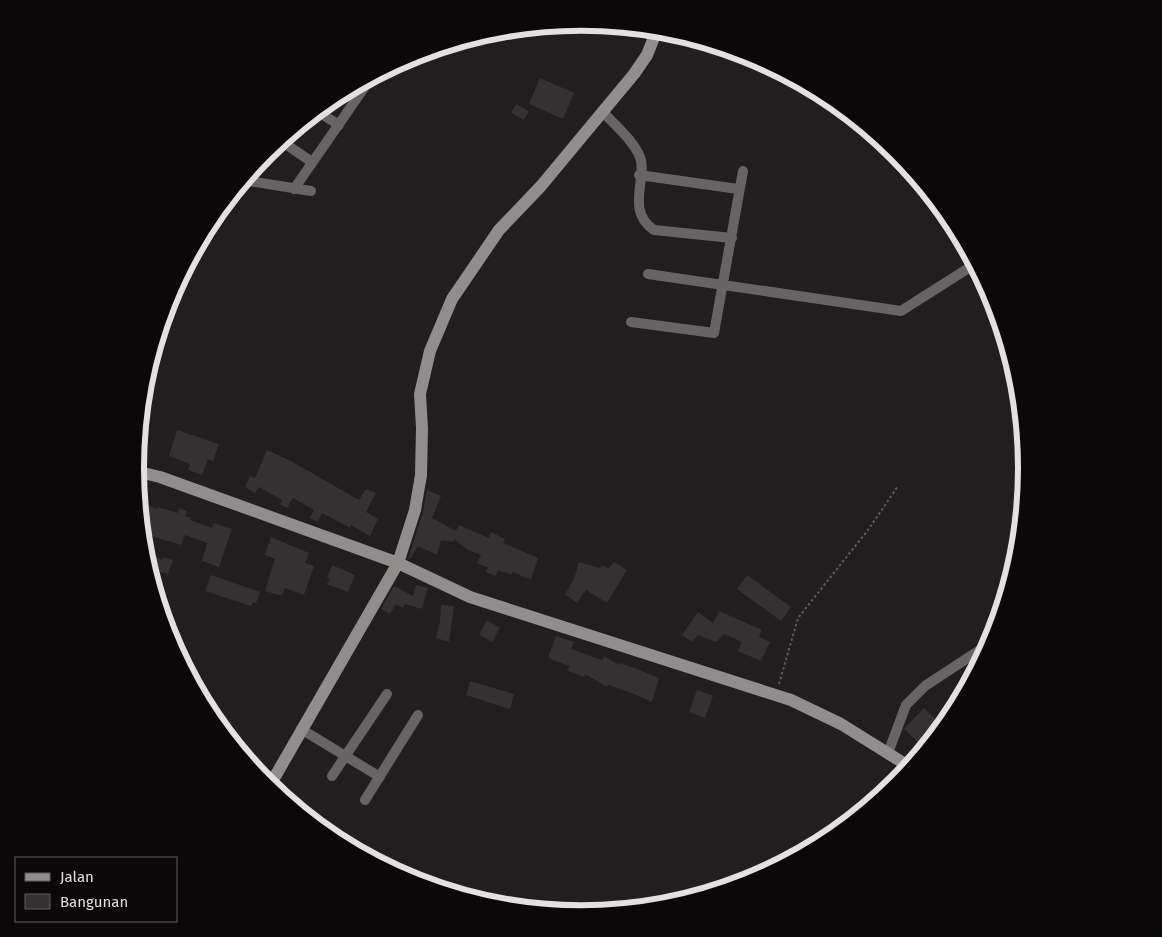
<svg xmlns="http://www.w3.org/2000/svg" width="1162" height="937" font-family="'Fira Sans',sans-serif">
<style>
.building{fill:#353031}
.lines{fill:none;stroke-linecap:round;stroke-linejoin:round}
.path{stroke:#5f5b5b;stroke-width:2;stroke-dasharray:2.5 2.5;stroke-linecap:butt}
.street{stroke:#676465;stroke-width:10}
.secondary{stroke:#908d8d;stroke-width:12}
.rim{fill:none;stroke:#e3e0e0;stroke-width:6}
</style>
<rect width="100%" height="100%" fill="#221d1e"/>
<path class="building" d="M540 78 574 93 563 119 529 104Z
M516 104 529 111 524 120 511 113Z
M139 430 149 434 137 460H136Z
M177 430 219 444 213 461 208 459 202 475 188 470 190 464 169 456Z
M267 450 291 461 359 500 366 489 376 493 366 512 378 519 370 536 351 525 350 528 322 513 318 522 310 518 314 510 293 498 287 508 280 504 282 500 259 487 255 493 245 487 250 476 255 478Z
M427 490 441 496 432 518 456 531 459 525 489 538 491 532 505 539 503 543 538 558 531 580 513 572 511 575 498 570 495 576 486 572 488 568 477 563 481 555 468 550 454 539 453 542 441 540 437 555 418 546 410 559H408L423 512Z
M143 506 147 508 149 506 158 509V507L178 513 179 508 187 511 185 516 191 518 190 520 212 528 214 523 232 529 219 567 202 561 207 543 185 535 181 545 141 533 139 508 142 509Z
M271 537 309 553 305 563 314 566 304 595 285 588 282 596 265 591 275 559 265 555Z
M143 550 162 560 163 557 173 560 168 574 148 569Z
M579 562 600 568 602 565 609 568 614 562 627 570 607 603 586 590 577 603 565 594 574 579Z
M332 565 355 575 348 592 327 584 330 579 327 578Z
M211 575 260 592 256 603 253 602 251 606 205 591Z
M747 575 791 607 781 621 737 589Z
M416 585 428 588 422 609 405 604 403 608 396 604 390 614 381 609 394 586 413 596Z
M441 605 454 606 449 642 436 638 440 621Z
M719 611 762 630 759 637 770 642 761 661 738 651 742 642 724 634 716 642 698 635 692 642 682 635 698 612 713 623Z
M487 620 500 628 492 642 479 635Z
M556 636 574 642 571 649 602 660 604 656 619 665 620 663 632 667 659 678 652 702 632 693 608 685 607 687 585 674 584 677 568 671 569 666 548 658Z
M470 681 514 694 510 709 466 695Z
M697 690 713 696 705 718 689 712Z
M924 708 942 725 923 747 904 729Z"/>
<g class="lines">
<path class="path" d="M779 684 798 618 868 530 898 486"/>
<path class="street" d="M317 111 339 125
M602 111C614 124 633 140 640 157 648 177 625 211 654 230L732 238
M281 141 312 162
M639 175 738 189
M243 180 311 191
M294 189 366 85 362 82
M648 274 901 311 975 264
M631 322 714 333 743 171
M301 729 380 777
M888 753 906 705 925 686 992 642
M332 776 387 694
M365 800 418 715"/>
<path class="secondary" d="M135 471 160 477 398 563 470 597 791 700 841 724 910 767
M269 787 398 563 415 510 421 475 422 428 420 394 430 351 452 299 499 230 541 186 634 74 647 55 657 30"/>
</g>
<path d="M0 0H1162V937H0ZM144 468a437 437 0 1 1 874 0a437 437 0 1 1-874 0Z" fill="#0a0808" fill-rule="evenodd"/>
<path class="rim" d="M144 468a437 437 0 1 1 874 0a437 437 0 1 1-874 0Z"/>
<rect x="15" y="857" width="162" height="65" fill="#0a0808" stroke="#615e5e"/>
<rect x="25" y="873" width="25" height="8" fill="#908d8d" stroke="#615e5e"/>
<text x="60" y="882" font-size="15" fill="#e3e0e0">Jalan</text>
<rect x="25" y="894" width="25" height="15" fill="#353031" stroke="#615e5e"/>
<text x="60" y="907" font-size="15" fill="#e3e0e0">Bangunan</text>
</svg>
